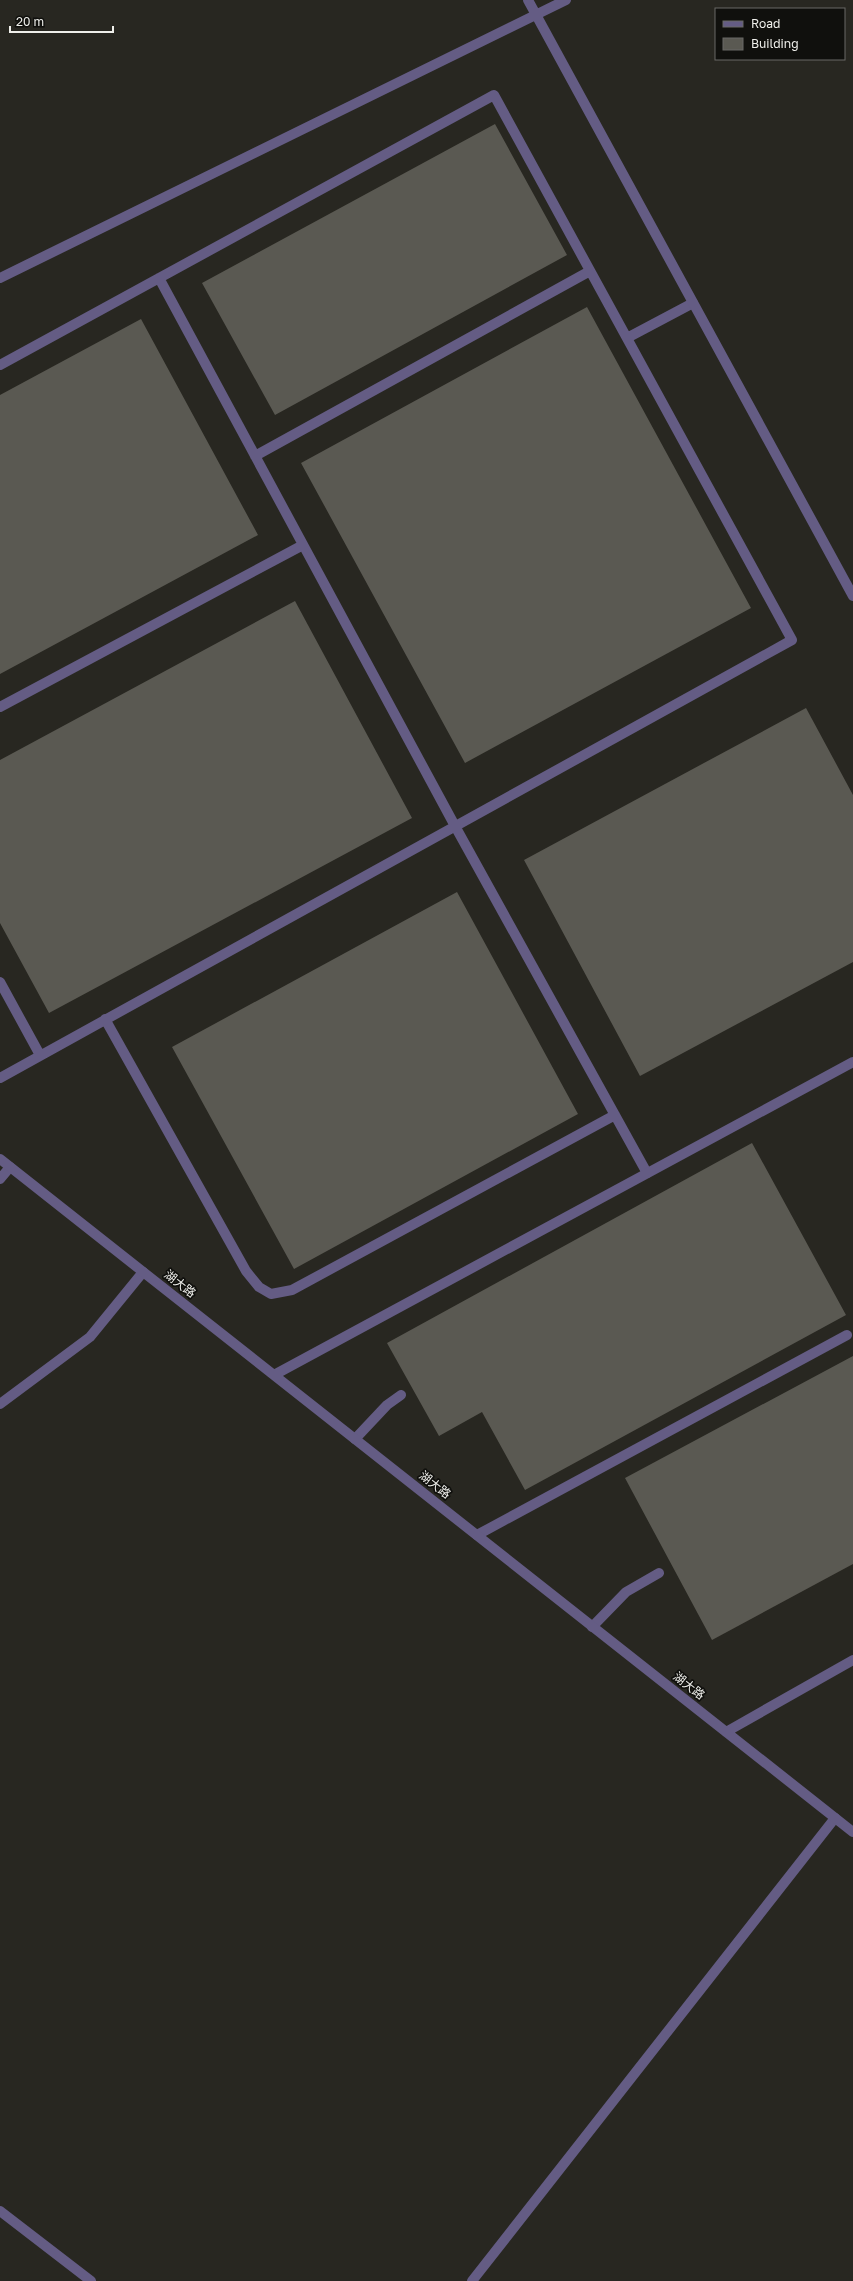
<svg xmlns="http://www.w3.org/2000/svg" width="853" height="2281" font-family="'Golos Text','Noto Sans SC',sans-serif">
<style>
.building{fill:#5a5952}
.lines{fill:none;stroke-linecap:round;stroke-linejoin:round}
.lane{stroke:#645c84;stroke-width:10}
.street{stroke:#645c84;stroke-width:10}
.labels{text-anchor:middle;stroke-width:3.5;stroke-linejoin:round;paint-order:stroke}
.street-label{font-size:12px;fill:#efefeb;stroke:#10100d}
</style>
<rect width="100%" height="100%" fill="#282721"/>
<path class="building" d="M495 124 567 255 275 415 202 283Z
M587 307 751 608 465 763 301 463Z
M141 319 258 535 0 674V395Z
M295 601 412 818 49 1013 0 923V760Z
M806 708 853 795V962L640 1076 524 860Z
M457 892 578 1114 294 1269 172 1047Z
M752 1143 846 1315 525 1490 482 1412 439 1436 387 1343Z
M853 1356V1564L712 1640 625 1478Z"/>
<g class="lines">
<path class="lane" d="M159 278 455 826 647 1173
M627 338 693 303
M0 365 494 95 792 640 0 1078
M255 456 590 271
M0 707 303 545
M0 982 40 1055
M105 1019 246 1271 259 1287 271 1294 292 1290 615 1115
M0 1179 10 1167
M0 1404 90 1337 143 1272
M355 1439 387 1405 401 1395
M477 1535 847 1335
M592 1627 626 1592 659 1573
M0 2211 91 2281
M472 2281 835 1818"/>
<path class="street" d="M528 0 853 596
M0 278 566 0
M0 1159 853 1832
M274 1375 853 1062
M726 1732 853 1660"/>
</g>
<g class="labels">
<g class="street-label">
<text transform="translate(180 1284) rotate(38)" y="4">湖大路</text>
<text transform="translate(435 1485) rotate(38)" y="4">湖大路</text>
<text transform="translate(689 1686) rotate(38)" y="4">湖大路</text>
</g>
</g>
<rect x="715" y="8" width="130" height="52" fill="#10100d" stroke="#696966"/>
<rect x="723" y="21" width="20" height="6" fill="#645c84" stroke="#696966"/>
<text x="751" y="28" font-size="12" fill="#efefeb">Road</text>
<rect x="723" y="38" width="20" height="12" fill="#5a5952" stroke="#696966"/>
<text x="751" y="48" font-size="12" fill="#efefeb">Building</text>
<path d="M10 26v6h103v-6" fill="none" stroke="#efefeb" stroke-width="2"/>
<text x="16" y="26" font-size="12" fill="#efefeb" stroke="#10100d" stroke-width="3" paint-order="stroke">20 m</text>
</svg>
